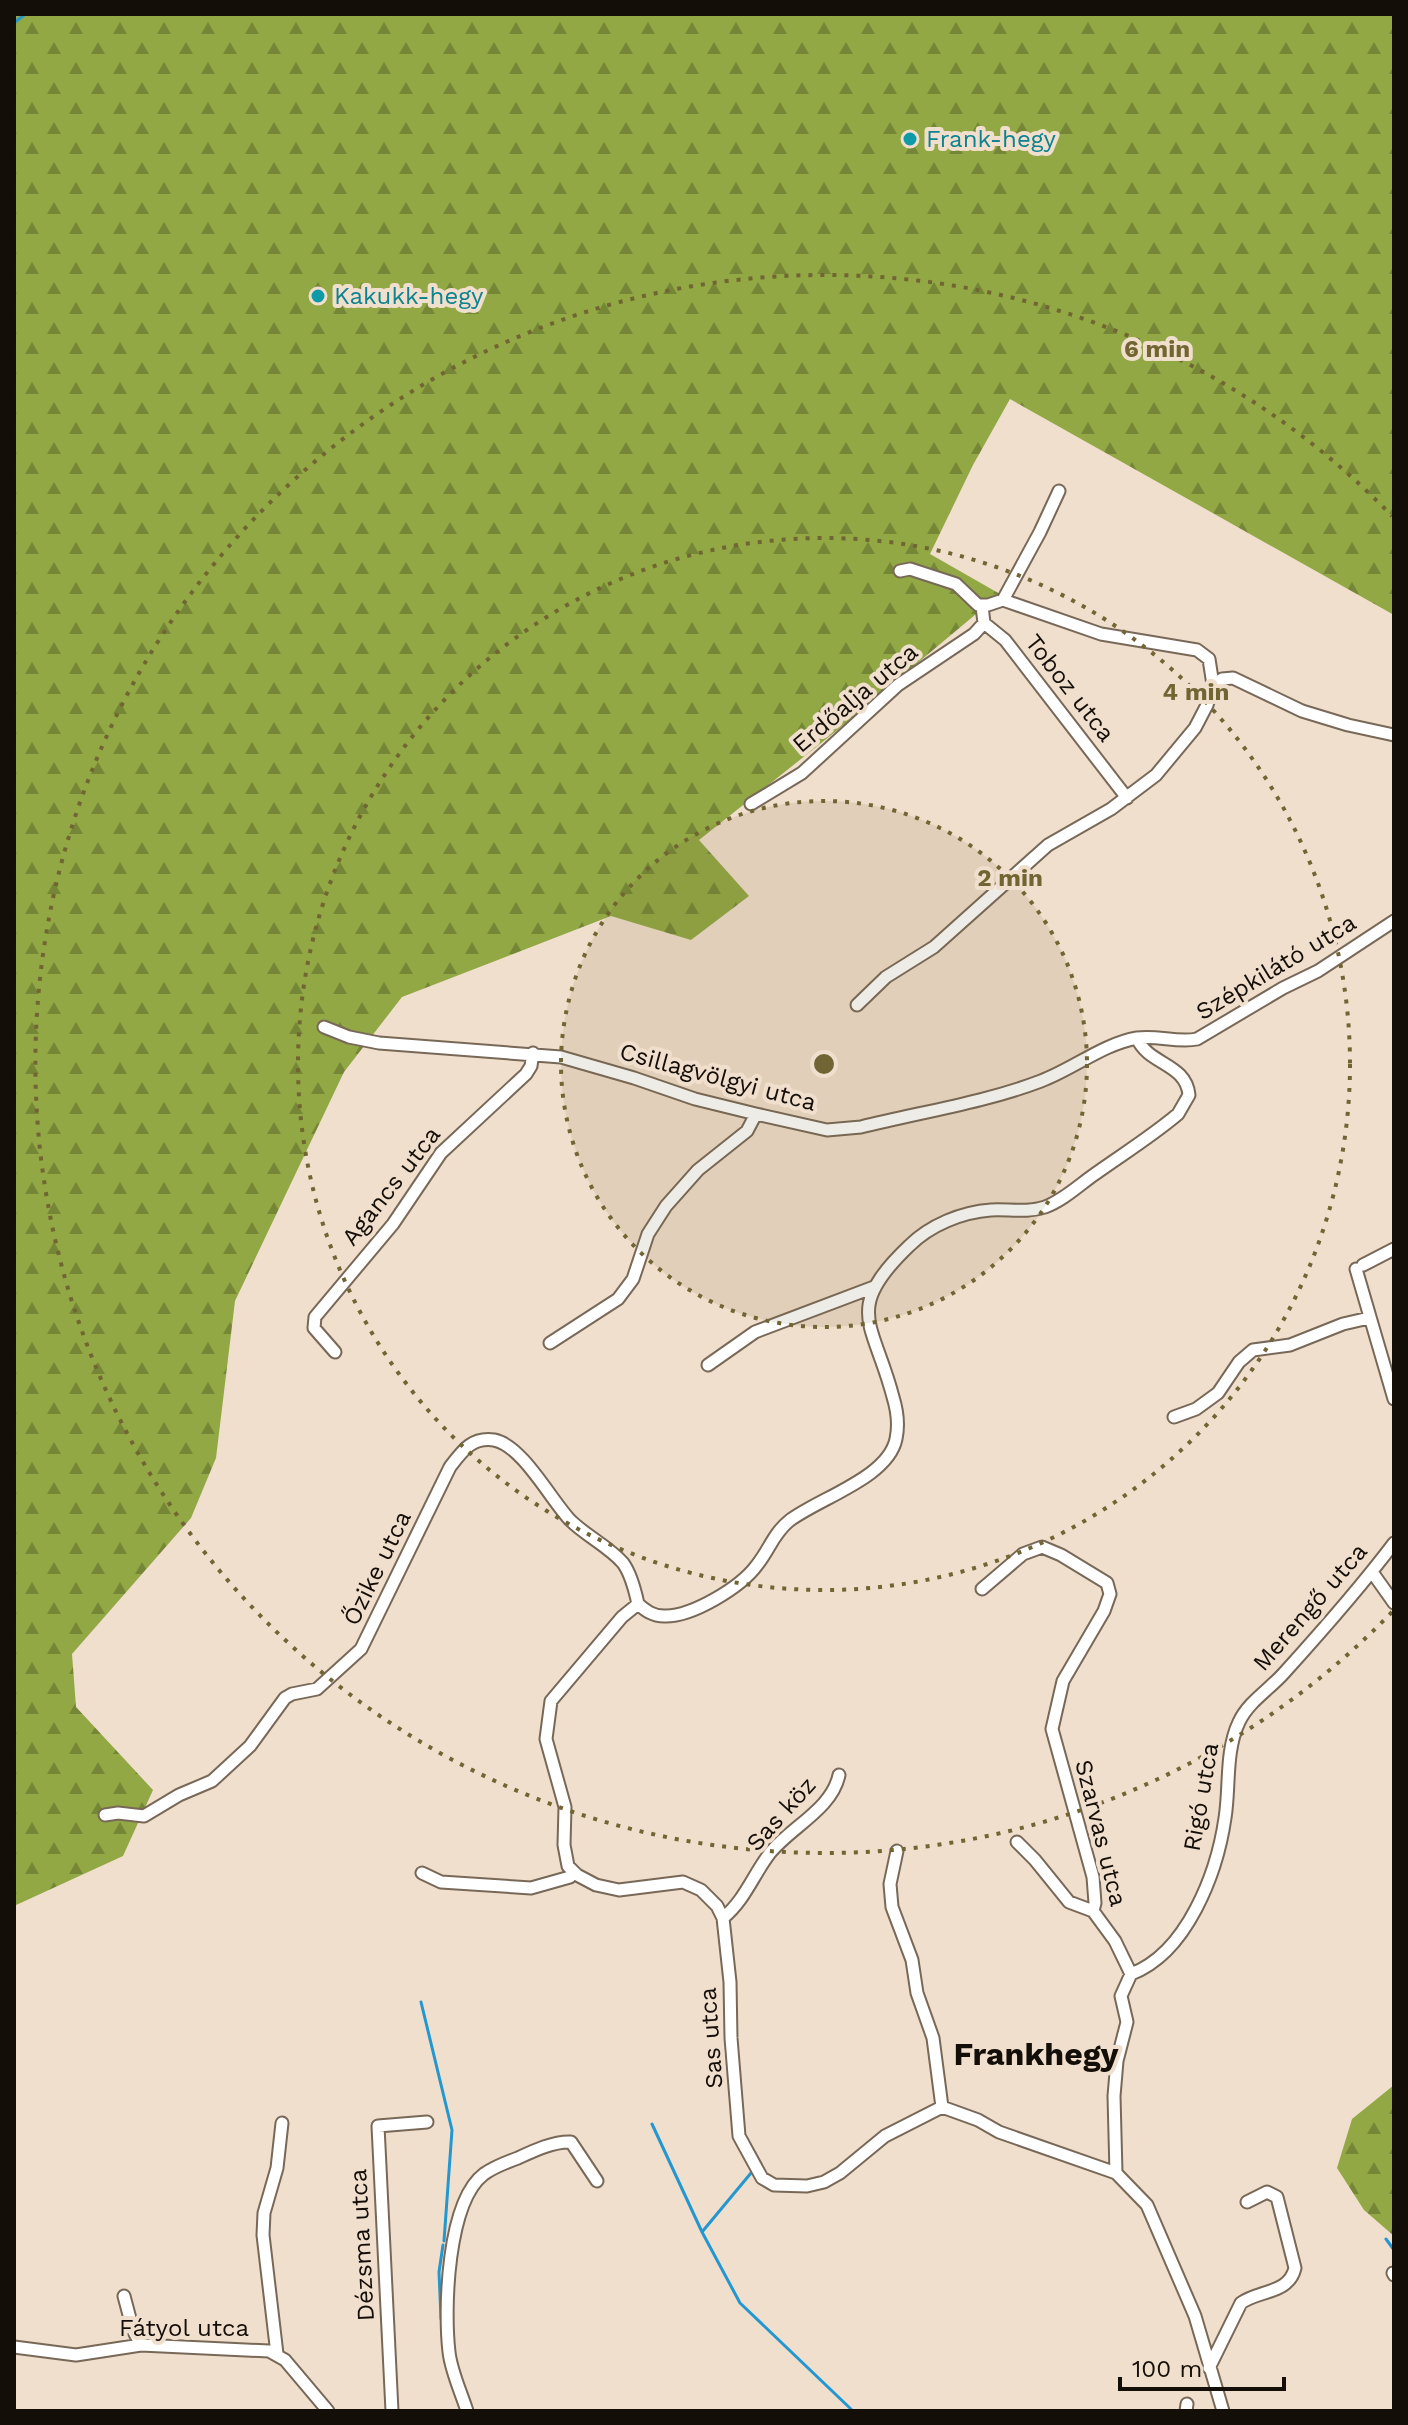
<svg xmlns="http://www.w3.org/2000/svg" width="1408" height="2425" font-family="'Work Sans',sans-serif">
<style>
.forest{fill:url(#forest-firs)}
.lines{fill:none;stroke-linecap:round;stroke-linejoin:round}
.stream{stroke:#2397d1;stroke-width:3}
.minor-casing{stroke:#786858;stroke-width:15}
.minor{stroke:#fff;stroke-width:11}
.ring{fill:none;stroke:#716633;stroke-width:4;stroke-dasharray:4 8}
.culture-dot{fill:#0f9aa8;stroke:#f1dfcd;stroke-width:3}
.labels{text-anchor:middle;stroke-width:8;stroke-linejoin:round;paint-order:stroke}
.culture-label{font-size:24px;fill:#0d838f;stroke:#f1dfcd;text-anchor:start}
.street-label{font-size:24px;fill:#140e08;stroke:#f1dfcd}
.district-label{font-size:32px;font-weight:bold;fill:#140e08;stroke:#f1dfcd}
.centre{fill:#716633;stroke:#f1dfcd;stroke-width:4}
.ring-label{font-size:24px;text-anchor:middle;font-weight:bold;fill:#716633;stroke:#f1dfcd;stroke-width:8;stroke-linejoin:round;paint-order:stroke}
</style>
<defs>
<pattern id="forest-firs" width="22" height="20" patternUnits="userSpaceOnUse" patternTransform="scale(2)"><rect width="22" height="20" fill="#91a844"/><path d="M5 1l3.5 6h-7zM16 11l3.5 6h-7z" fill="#758737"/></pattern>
</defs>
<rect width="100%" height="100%" fill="#f1dfcd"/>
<path class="forest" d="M14 14H1394V615L1010 399 973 465 930 554 1000 594 835 732 699 840 749 896 691 940 611 916 402 997 344 1072 235 1301 216 1458 191 1518 72 1654 76 1707 153 1790 123 1856 14 1906Z
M1394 2085V2236L1364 2210 1337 2168 1352 2119Z"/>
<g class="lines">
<path class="stream" d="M14 23 25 14
M421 2002 452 2130 444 2241
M652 2124 702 2232 740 2303 853 2411
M702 2232 751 2173
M1386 2239 1394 2250
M441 2319 439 2272 443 2245"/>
<g class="minor-casing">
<path id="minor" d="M900 571 910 569 956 584 978 605H988L1003 600 1040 532 1059 491
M1003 600 1101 634 1197 650 1209 659 1213 685 1222 679 1233 678 1302 711 1348 725 1394 735
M982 606 984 623 1005 640 1127 798
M751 804 802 773 898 685 974 634 984 623
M857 1005 886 977 934 947 1048 845 1111 809 1156 775 1195 728 1207 705 1213 685
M324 1027 349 1037 379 1043 561 1057 634 1078 695 1099 756 1114 827 1130 861 1127C921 1112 983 1103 1041 1081 1073 1069 1103 1044 1137 1038
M1363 1265 1394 1249
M1356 1269 1394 1399
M550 1343 618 1299 633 1279 648 1234 666 1206 698 1170 747 1131 756 1114
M335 1352 314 1328 315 1317 393 1224 441 1153 526 1074 531 1066 533 1053
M708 1365 755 1332 874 1287
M1174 1417 1196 1409 1218 1393 1239 1362 1253 1350 1290 1345 1343 1324 1369 1318
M1372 1572 1394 1603
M982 1589 1023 1554 1042 1547 1061 1555 1107 1583 1110 1594 1104 1611 1063 1681 1052 1729 1093 1877 1095 1903 1093 1911 1115 1941 1131 1974
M638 1604C646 1611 653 1616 664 1616 692 1617 741 1587 757 1565 769 1550 774 1533 789 1521 819 1498 888 1478 896 1439 899 1425 897 1410 893 1397 874 1323 842 1310 909 1246 930 1225 962 1212 991 1210 1009 1209 1027 1213 1045 1207 1064 1200 1079 1185 1095 1174 1123 1154 1152 1136 1178 1114L1189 1095C1186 1063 1148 1065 1137 1038 1158 1035 1177 1043 1197 1039L1283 988 1318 971 1394 921
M638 1604 622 1617 551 1701 546 1739 565 1807 564 1845 568 1866 577 1875 596 1885 619 1890 683 1882 701 1890 717 1906 723 1918 730 1982 731 2038 739 2136 762 2178 774 2185 807 2186 824 2182 840 2173 885 2136 942 2107 978 2120 999 2132 1116 2173
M105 1815 118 1813 144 1816 179 1795 212 1781 250 1746 285 1698 292 1694 317 1689 361 1649 450 1467C463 1450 472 1437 494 1440 522 1445 551 1500 570 1520 586 1536 608 1546 623 1563 631 1574 635 1590 638 1604
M1017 1842 1035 1860 1069 1902 1093 1911
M897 1851 890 1884 892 1907 912 1960 917 1993 933 2038 942 2107
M422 1873 441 1882 531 1888 570 1877 572 1871
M723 1918C745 1900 753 1875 770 1853 791 1827 832 1809 839 1775
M1131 1974C1187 1953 1217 1873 1225 1818 1230 1788 1225 1751 1239 1722 1248 1702 1270 1689 1284 1673 1322 1631 1360 1588 1394 1543
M1131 1974 1121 1996 1127 2022 1117 2061 1114 2096 1116 2173 1147 2205 1195 2316 1223 2411
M1393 2273 1394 2275
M124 2296 133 2330 141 2345
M14 2347 76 2355 141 2345 269 2351 285 2360 328 2411
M277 2354 263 2235 264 2213 277 2168 282 2123
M1209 2368 1241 2303C1259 2290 1289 2294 1295 2268L1277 2197 1267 2192 1247 2202
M392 2411 378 2126 427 2122
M467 2411C461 2392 451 2371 449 2352 444 2309 447 2202 484 2174 494 2167 507 2162 518 2158 533 2151 554 2141 571 2142L597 2181
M1186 2411 1187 2404"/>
</g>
<use href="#minor" class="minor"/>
</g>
<circle cx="824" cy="1064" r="263" fill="#716633" fill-opacity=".12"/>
<g class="ring">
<circle cx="824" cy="1064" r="263"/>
<circle cx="824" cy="1064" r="526"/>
<path d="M1392 1612A789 789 0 1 1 1392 516"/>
</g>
<g class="culture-dot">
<circle cx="910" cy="139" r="8"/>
<circle cx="318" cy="296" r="8"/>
</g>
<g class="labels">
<g class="culture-label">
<text x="926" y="147">Frank-hegy</text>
<text x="334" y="304">Kakukk-hegy</text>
</g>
<g class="street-label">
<text transform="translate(1070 688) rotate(52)" y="8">Toboz utca</text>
<text transform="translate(855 698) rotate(-40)" y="8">Erdőalja utca</text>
<text transform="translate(1276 967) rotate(-31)" y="8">Szépkilátó utca</text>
<text transform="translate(718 1077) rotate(15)" y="8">Csillagvölgyi utca</text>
<text transform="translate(391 1186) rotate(-52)" y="8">Agancs utca</text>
<text transform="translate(377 1568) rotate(-64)" y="8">Őzike utca</text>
<text transform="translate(1310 1607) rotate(-49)" y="8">Merengő utca</text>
<text transform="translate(1201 1797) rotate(-80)" y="8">Rigó utca</text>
<text transform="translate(781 1814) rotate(-48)" y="8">Sas köz</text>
<text transform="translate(1101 1833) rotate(76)" y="8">Szarvas utca</text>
<text transform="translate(711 2038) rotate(-94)" y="8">Sas utca</text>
<text transform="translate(362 2245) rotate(-93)" y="8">Dézsma utca</text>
<text x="184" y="2336">Fátyol utca</text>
</g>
<g class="district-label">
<text x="1036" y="2065">Frankhegy</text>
</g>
</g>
<circle cx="824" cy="1064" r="12" class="centre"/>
<g class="ring-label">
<text x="1157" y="357">6 min</text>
<text x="1196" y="700">4 min</text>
<text x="1010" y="886">2 min</text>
</g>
<rect width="1408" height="2425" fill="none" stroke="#140e08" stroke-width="32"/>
<path d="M1120 2377v12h164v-12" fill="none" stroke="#140e08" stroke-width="4"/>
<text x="1132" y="2377" font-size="24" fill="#140e08" stroke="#f1dfcd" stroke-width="6" paint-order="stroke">100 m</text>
</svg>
